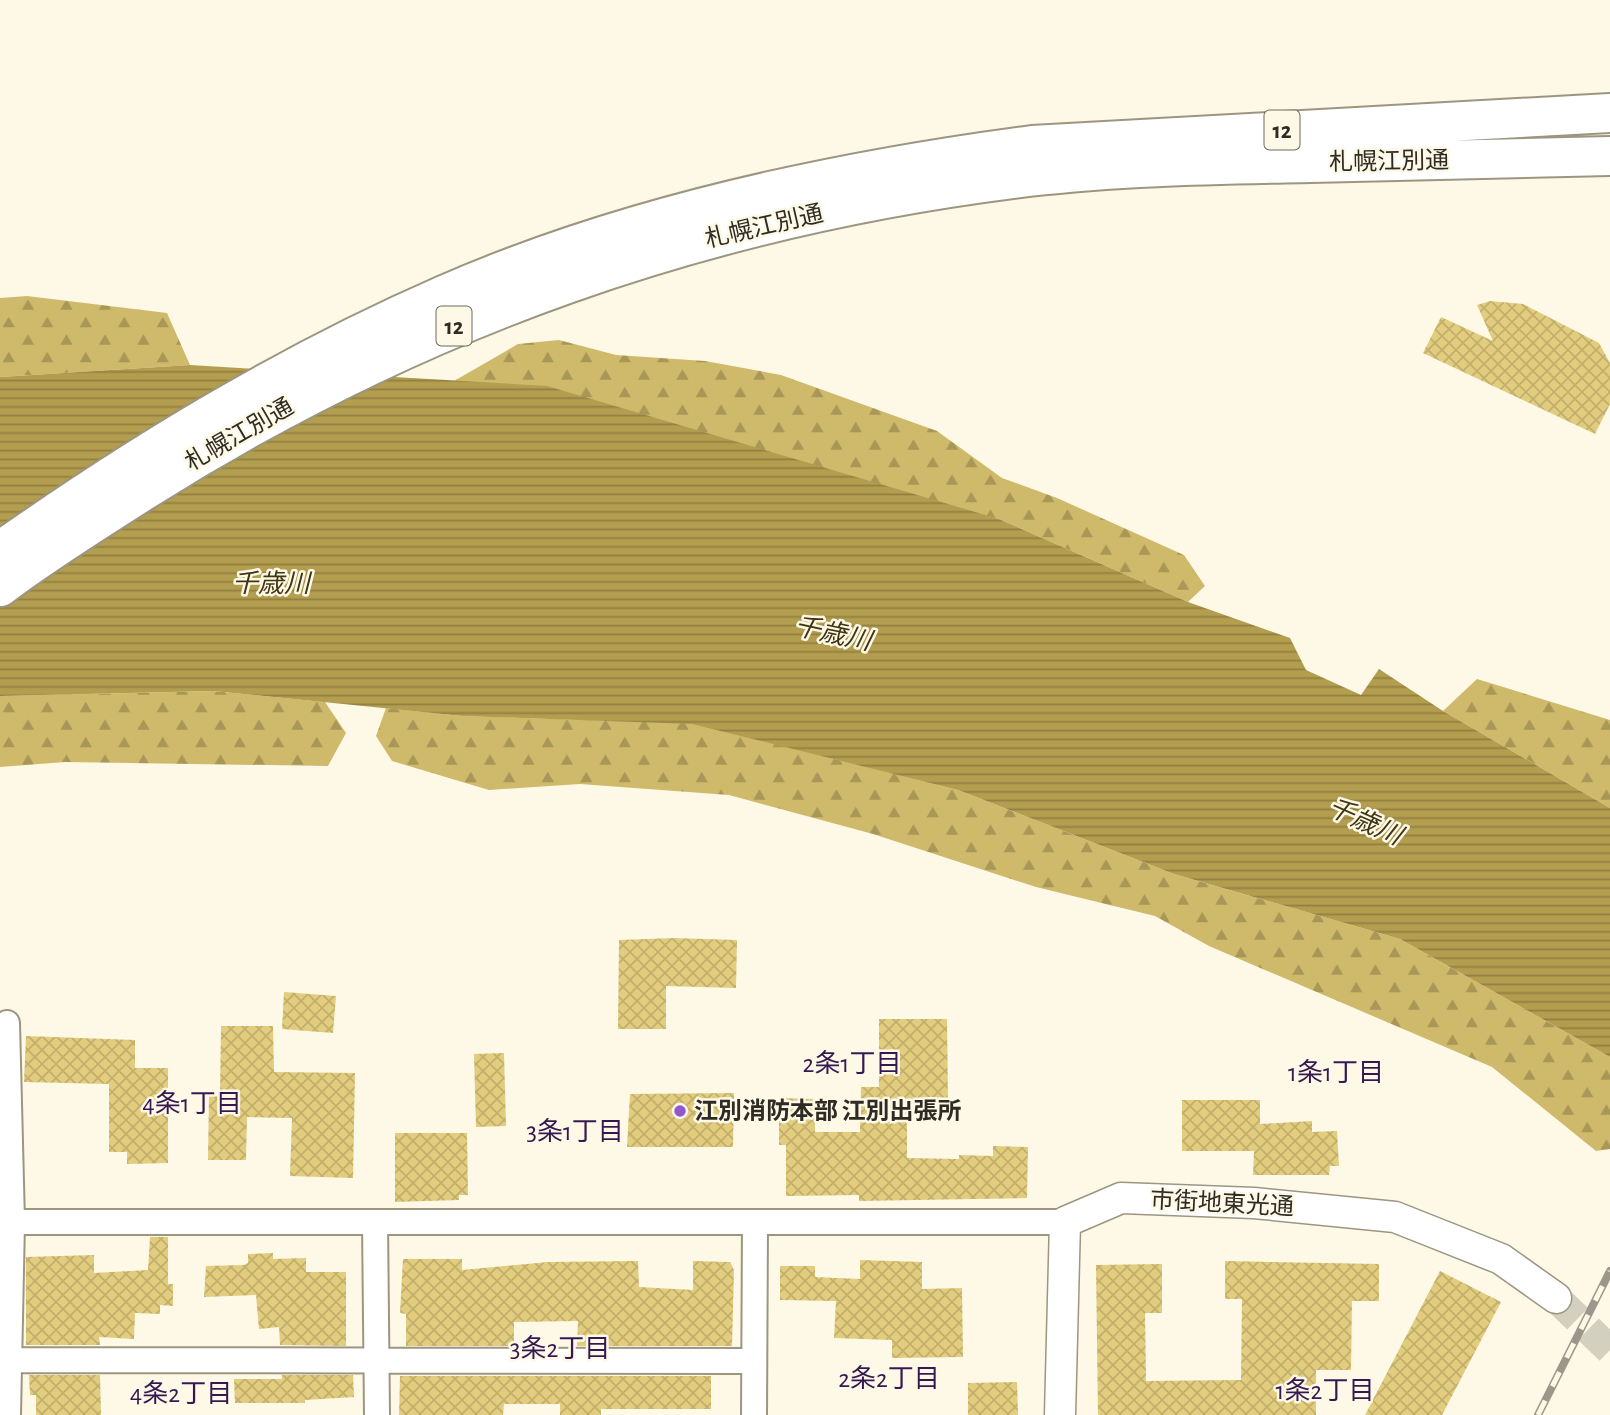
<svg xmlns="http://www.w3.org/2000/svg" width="1610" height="1415" font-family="'Alegreya Sans','Noto Sans JP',sans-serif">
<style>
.forest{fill:url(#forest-firs)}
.water{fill:url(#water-rules)}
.building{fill:url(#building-cross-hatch)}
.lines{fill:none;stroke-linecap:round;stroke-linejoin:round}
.tertiary-tunnel{stroke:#d4d0c0;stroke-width:30;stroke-dasharray:30 15;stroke-linecap:butt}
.minor-casing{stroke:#9c9681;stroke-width:28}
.tertiary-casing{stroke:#9c9681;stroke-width:33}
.trunk-casing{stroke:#9c9681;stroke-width:42}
.minor{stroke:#fff;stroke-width:24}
.tertiary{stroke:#fff;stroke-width:30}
.trunk{stroke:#fff;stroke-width:38}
.rail-casing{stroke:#9b978a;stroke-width:8}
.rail{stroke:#fef9e7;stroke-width:5;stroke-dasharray:16;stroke-linecap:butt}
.poi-dot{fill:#9358cf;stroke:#fef9e7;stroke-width:2.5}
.labels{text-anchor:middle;stroke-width:5;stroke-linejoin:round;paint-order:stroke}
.shield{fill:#fef9e7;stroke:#6c695e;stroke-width:2}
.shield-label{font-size:23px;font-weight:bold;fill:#2d2b23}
.street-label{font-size:24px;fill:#2d2b23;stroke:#fef9e7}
.poi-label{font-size:24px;font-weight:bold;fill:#2d2b23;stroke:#fef9e7;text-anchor:start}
.water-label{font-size:26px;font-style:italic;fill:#403613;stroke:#fef9e7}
.neighbourhood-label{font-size:26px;fill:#351851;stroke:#fef9e7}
</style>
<defs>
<pattern id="forest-firs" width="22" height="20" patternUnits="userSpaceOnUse" patternTransform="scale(1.75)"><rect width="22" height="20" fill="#cfb96a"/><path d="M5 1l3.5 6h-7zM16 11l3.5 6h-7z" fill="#a89757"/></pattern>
<pattern id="water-rules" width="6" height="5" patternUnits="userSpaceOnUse" patternTransform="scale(1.75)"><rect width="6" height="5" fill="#b39d4f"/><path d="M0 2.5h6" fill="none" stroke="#928041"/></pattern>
<pattern id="building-cross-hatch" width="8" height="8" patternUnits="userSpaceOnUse" patternTransform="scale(1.75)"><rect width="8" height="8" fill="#e2cc7d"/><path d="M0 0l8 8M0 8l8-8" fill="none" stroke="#c2af6c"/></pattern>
</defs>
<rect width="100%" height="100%" fill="#fef9e7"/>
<path class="forest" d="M27 296 167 313 190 365 0 377V298Z
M559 340 616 355 705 361 781 375 937 431 1002 478 1057 498 1184 555 1205 586 1188 602 999 519 454 381 518 344Z
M1477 679 1610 720V808L1443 711Z
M213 691 325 702 346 733 328 766 65 762 0 767V696Z
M386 708 462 716 692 723 958 790 1174 874 1400 939 1610 1057V1149L1596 1151 1492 1067 1209 946 1155 916 1036 887 873 834 729 795 580 784 489 790 392 761 376 736Z"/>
<path class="water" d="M190 365 547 386 999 519 1188 602 1290 638 1306 670 1361 695 1379 669 1443 711 1610 808V1057L1400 939 1174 874 958 790 692 724 462 716 213 691 0 696V377Z"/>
<path class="building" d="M1490 301 1523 304 1599 343 1610 363V404L1595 434 1423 353 1441 317 1493 341 1477 305Z
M674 938 737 940 736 988 666 986V1029H618L619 940Z
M284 992 336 996 333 1033 282 1029Z
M879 1019H947L948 1103 907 1104V1158L959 1159V1155L993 1156V1146L1028 1147 1027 1198 859 1201V1195L786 1196V1145H779V1098L815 1099V1132H860L861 1087H879Z
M221 1026H273L274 1072 355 1073 353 1178 290 1176 292 1118 247 1117 246 1160H208L209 1096H220Z
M26 1036 135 1040V1068H168V1163L127 1164V1152H109V1084L24 1082Z
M504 1053 506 1126 476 1127 474 1054Z
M734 1093 733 1147H627L630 1094Z
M1182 1100H1260V1124L1312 1121V1132L1337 1131 1339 1166H1330L1329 1175H1253L1254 1151H1182Z
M395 1133H467L468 1195H459V1200L395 1202Z
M150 1237H168V1284H173V1306L160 1305V1314L135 1313 134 1339 99 1337 100 1345H26V1257L94 1255V1273L148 1270Z
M273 1253V1259L306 1258V1272H346V1346L280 1345 279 1327 259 1329 256 1295 204 1297 206 1266 244 1265 248 1263V1254Z
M403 1259H462V1270L548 1262 638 1261 639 1287 693 1290V1261L730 1262 734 1270 732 1346H577L578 1321 514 1322V1346H406V1314L400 1313Z
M860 1260 922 1262V1289L962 1288 963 1357 892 1358V1340L834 1338 836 1301 780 1300V1266H815V1277L860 1279Z
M1225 1261 1379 1264V1301H1352L1351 1370H1316V1415H1098L1096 1265 1162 1264V1313H1145L1146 1381 1241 1380 1242 1299H1225Z
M1440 1271 1501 1302 1442 1415H1365Z
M29 1375H100L101 1415H36V1395H30Z
M282 1375H353L354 1397 305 1400V1403H235L234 1379H282Z
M400 1376H711V1409H601V1415H560V1404H504L503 1415H399Z
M1017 1382 1018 1415H968V1383Z"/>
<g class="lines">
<path class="tertiary-tunnel" d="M1556 1298 1610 1350"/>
<g class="minor-casing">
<path id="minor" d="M7 1023 12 1222 8 1415
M0 1222H1065
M375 1222 377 1415
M0 1360 754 1361
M754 1415 755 1222"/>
</g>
<g class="tertiary-casing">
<path id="tertiary" d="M1060 1415 1065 1222 1121 1198 1254 1203 1395 1217 1501 1259 1556 1298"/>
</g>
<g class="trunk-casing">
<path id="trunk" d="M0 551C141 452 286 364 444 295 626 215 835 171 1032 145L1610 113
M0 587C45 553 94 523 142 492 417 318 706 216 1029 177 1122 166 1217 165 1311 163 1410 160 1510 158 1610 156"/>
</g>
<use href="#minor" class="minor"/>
<use href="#tertiary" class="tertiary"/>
<use href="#trunk" class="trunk"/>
<g class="rail-casing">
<path id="rail" d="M1538 1415 1610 1271"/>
</g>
<use href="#rail" class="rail"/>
</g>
<circle class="poi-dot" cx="680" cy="1111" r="7"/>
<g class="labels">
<g class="shield">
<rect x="1264.5" y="110.5" width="35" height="39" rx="5"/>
<rect x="436.5" y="306.5" width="35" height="39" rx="5"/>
</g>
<g class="shield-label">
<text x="1282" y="138">12</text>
<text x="454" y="334">12</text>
</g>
<g class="street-label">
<text transform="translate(1389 161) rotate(-1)" y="8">札幌江別通</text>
<text transform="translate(764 226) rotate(-13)" y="8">札幌江別通</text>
<text transform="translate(239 434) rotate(-30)" y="8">札幌江別通</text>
<text transform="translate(1222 1203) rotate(3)" y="8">市街地東光通</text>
</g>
<g class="poi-label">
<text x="694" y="1119">江別消防本部 江別出張所</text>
</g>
<g class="water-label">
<text x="271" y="592">千歳川</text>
<text transform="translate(833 633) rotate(12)" y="9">千歳川</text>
<text transform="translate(1365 821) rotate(24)" y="9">千歳川</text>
</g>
<g class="neighbourhood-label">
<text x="852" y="1072">2条1丁目</text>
<text x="1336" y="1081">1条1丁目</text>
<text x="192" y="1112">4条1丁目</text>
<text x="575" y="1140">3条1丁目</text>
<text x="560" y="1357">3条2丁目</text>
<text x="889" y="1387">2条2丁目</text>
<text x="1325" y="1399">1条2丁目</text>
<text x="181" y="1402">4条2丁目</text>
</g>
</g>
</svg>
